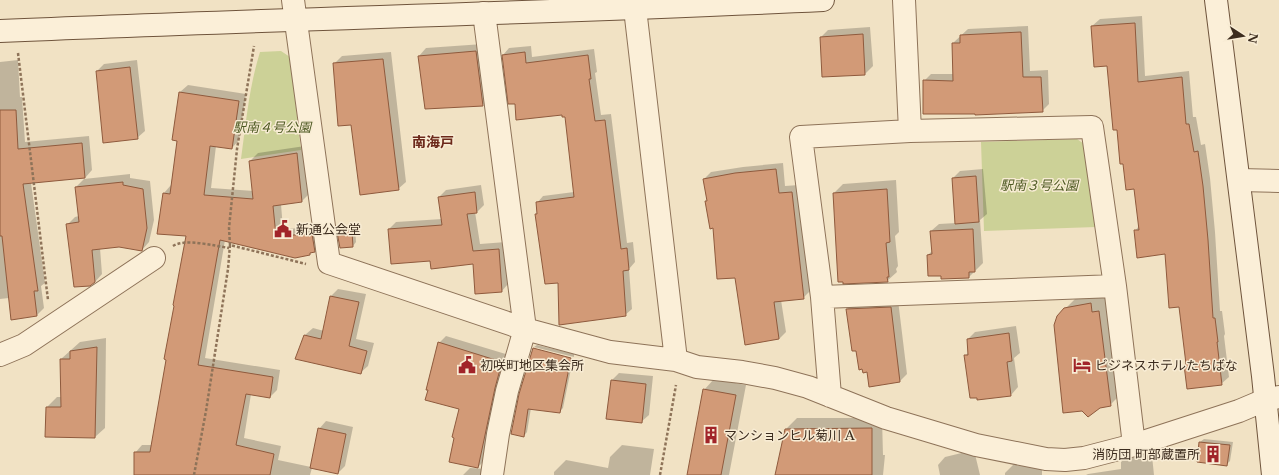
<svg xmlns="http://www.w3.org/2000/svg" width="1279" height="475" font-family="'Libre Baskerville','Noto Sans JP',serif">
<style>
.green{fill:#ccd197}
.shadow{fill:#0003}
.building{fill:#d29a77;stroke:#8f5a3d}
.lines{fill:none;stroke-linecap:round;stroke-linejoin:round}
.street-casing{stroke:#8e7359;stroke-width:24}
.secondary-casing{stroke:#6f543c;stroke-width:24}
.path{stroke:#8e7359;stroke-width:2.5;stroke-dasharray:3 2;stroke-linecap:butt}
.street{stroke:#fbefd8;stroke-width:22}
.secondary{stroke:#fbefd8;stroke-width:22}
.labels{text-anchor:middle;stroke-width:3;stroke-linejoin:round;paint-order:stroke}
.park-label{font-size:13px;font-style:italic;fill:#4e5a23;stroke:#f8ecd4}
.poi-label{font-size:13px;fill:#3c2c1e;stroke:#f8ecd4;text-anchor:start}
.neighbourhood-label{font-size:14px;font-weight:bold;fill:#6c281a;stroke:#f8ecd4}
</style>
<rect width="100%" height="100%" fill="#f1e2c4"/>
<path class="green" d="M281 51 290 57 301 150 241 159C246 123 249 87 260 52Z
M1077 139 1087 146 1096 227 984 231 981 142Z"/>
<path class="shadow" d="M1142 16 1145 76 1189 71 1193 117H1196L1201 145 1205 144 1210 178 1215 232 1220 311H1222L1225 334 1224 336 1229 377 1221 384 1187 364 1180 306 1166 252 1135 231 1139 226 1135 188 1118 129 1108 65 1092 26 1100 19Z
M1028 26 1030 71 1048 70 1049 104 1042 111 924 81 931 74H954L953 43 968 29Z
M870 27 873 66 865 74 823 76 821 37 828 30Z
M483 44 490 97 483 105 426 108 419 56 426 48Z
M531 46 532 57 594 49 597 72 595 73 601 115 611 114 627 243 633 242 635 262 629 269 632 309 625 315 559 281 536 214 538 212 537 203 543 196 574 192 566 116 562 114 516 103 503 55 509 48Z
M391 52 406 182 398 189 352 124 334 64 342 56Z
M18 60 20 97H22L25 142 89 136 92 170 85 178 31 183 45 283 41 286 44 308 37 315 12 319 9 298 0 299V62Z
M137 60 145 131 137 138 97 71 104 64Z
M188 85 246 94 239 140 232 148 216 146 211 188 254 191 250 161 258 153 305 146 309 194 302 201 281 204 283 229 320 227 322 243 309 254 225 240 205 358 280 370 277 390 270 397 251 394 244 438 281 446 278 460 311 467 319 429 326 421 353 427 345 466 338 473 312 468 310 475H135V453L142 445H152L187 235 158 233 164 193 171 185 178 140 180 92Z
M783 163 785 186 799 185 810 291 803 298 781 300 786 332 779 339 736 277 714 227 706 202 708 200 704 179 711 172 743 167Z
M983 169 987 214 980 220 983 263 969 277 942 275 928 255 932 251 931 231 939 224 956 223 953 178 960 171Z
M130 174V178L150 181 154 220 149 242 142 250 119 246 100 248 102 274 95 282 68 224 75 217 79 216 76 187 84 179Z
M896 180 899 232 895 236 898 266 896 269 897 272 887 281 834 193 843 184Z
M481 185 484 205 477 212H475L480 244 506 242 508 284 501 292 474 263 431 260 389 229 396 222 442 219 439 197 446 190Z
M355 228 356 242 353 246 338 232 342 229Z
M1106 288 1125 390 1110 405 1065 309 1080 294Z
M338 289 366 294 356 339 374 343 368 366 360 373 305 335 313 328 324 331 331 296Z
M898 300 907 374 900 381 868 371 847 309 855 301Z
M1016 326 1020 353 1014 358 1018 387 1011 395 965 356 969 352 968 339 975 332Z
M446 336 509 355 485 460 478 467 439 343Z
M106 338 105 428 95 437 46 436 47 407 57 397H61V359L80 342Z
M537 345 574 354V357L534 347Z
M534 348V349L573 359 563 408 559 412 531 408 527 432 524 436Z
M619 373 653 376 649 415 641 422 612 380Z
M714 379 746 385 729 475H688L704 390Z
M797 418H882L883 455H885L883 475H776L786 429Z
M1204 439 1233 442 1230 461 1226 465 1200 442Z
M622 445 654 449 650 475H554V472L566 460 608 468 610 457Z
M1151 446 1154 475H1086L1088 474 1121 469V462L1134 449Z
M974 450 980 475H940L938 465 945 457Z
M1013 465 1042 467V475H1005V473Z
M470 468 487 469 490 475H463Z"/>
<path class="building" d="M1135 23 1138 82 1182 77 1186 124H1189L1194 152 1198 151 1203 186 1208 240 1213 318H1215L1218 342H1217L1222 385 1187 389 1184 365 1186 364 1179 307 1169 308 1165 254 1137 258 1134 230H1139L1134 189 1126 190 1123 164H1120L1117 130H1113L1107 66 1094 67 1091 26Z
M1021 32 1023 77H1041L1043 112 975 115V114H923V80L953 81 952 43H960V35Z
M863 34 865 75 822 77 820 37Z
M476 51 483 106 425 109 418 56Z
M525 52 526 63 588 55 591 79H589L595 121 605 120 621 249 627 248 629 270 623 271 626 316 559 325 558 283 545 284 535 214H537L536 202 574 197 565 117H562V115L516 120 515 104H508L502 55Z
M383 59 399 190 360 195 351 125 338 126 333 63Z
M130 67 138 139 103 143 96 71Z
M179 92 239 101 232 149 210 146 204 195 253 199 249 161 297 153 302 202 273 206 276 236 312 234 315 252 310 253V255L295 258 220 240 198 365 273 377 270 398 246 394 236 445 274 454 270 475H134V452H150L166 360 164 359 174 306 173 305 186 236 157 234 163 193 170 194 177 141 172 140Z
M0 110H16L18 149 82 143 85 178 23 184 38 291H34L37 316 11 320 2 236H0Z
M776 169 779 193 792 192 804 299 774 302 779 339 745 345 735 278 717 279 713 228 710 229 705 201H707L703 179 735 173Z
M976 176 979 222 955 224 952 178Z
M123 182V185L143 189 147 228 142 251 119 247 92 250 95 282 90 286 74 287 66 224 79 222 75 187Z
M887 189 890 242 886 243 889 277H887L888 282 843 284V282H838L833 193Z
M475 192 477 213 467 214 473 251 499 249 502 292 475 294 473 264 431 269 430 261 391 264 388 229 442 225 438 197Z
M973 229 975 272H969V278L941 279V276H928L927 255 932 254 930 231Z
M352 231 353 247 340 248 337 232Z
M330 296 359 302 349 346 367 351 361 374 295 359 304 335 321 339Z
M1091 303 1092 312 1099 311 1111 406 1100 408 1088 417 1082 411 1063 413 1054 325 1057 316 1064 308Z
M891 307 900 382 869 387 867 372 863 373 862 369 859 370 856 351H852L846 309Z
M1009 333 1012 361 1007 362 1011 396 977 400V398H970L964 355H968L967 339Z
M438 342 502 362 495 388 478 468 449 462 454 438 452 437 459 409 425 400 428 390H426Z
M97 347 95 438 45 437 46 407H61L60 359H70V351Z
M533 348 571 358 560 413 528 409 524 437 511 434 519 394Z
M611 380 646 384 642 423 606 419Z
M703 389 736 395 721 475H687Z
M318 428 346 434 338 474 310 468Z
M872 428V475H775L785 429Z
M1199 442 1230 445 1227 466 1197 462Z"/>
<g class="lines">
<g class="street-casing">
<path id="street" d="M293 0 329 263 525 329 610 352 676 360 697 367 742 372 775 378 808 387 886 418 976 445 1046 459 1065 460 1084 458 1134 445 1239 411 1265 400 1279 397
M634 0 676 360
M904 0 910 131
M484 13 525 329 507 391 498 434 492 475
M1239 180 1279 181
M822 297 1115 286
M0 355 24 345 154 258
M830 396 822 297 801 137 910 131 1092 127 1115 286 1134 445"/>
</g>
<g class="secondary-casing">
<path id="secondary" d="M1216 0 1263 376 1273 475
M0 31C274 19 549 13 823 0"/>
</g>
<path class="path" d="M18 53 48 300
M230 245 229 228 237 149 254 46
M173 246C185 238 215 246 229 248
M194 475 206 411 228 269 230 245 306 264
M660 475 676 385"/>
<use href="#street" class="street"/>
<use href="#secondary" class="secondary"/>
</g>
<defs>
<g id="civic-bare" transform="scale(1.38)"><path d="M-.6-6.5H3V-4.5H.6V-3L4-1V1h2V6H-6V1h2V-1L-.6-3ZM-1.2 2.5V6h2.4V2.5Z" fill="#a12429" stroke="#f8ecd4" stroke-width="2.5" paint-order="stroke"/></g>
<g id="hotel-bare" transform="scale(1.38)"><path d="M-6-4.5h1.5V1H6V5H4.5V3h-9V5H-6ZM-4 0a1.8 1.8 0 1 1 3.6 0ZM.5 0V-2.5h3Q6-2.5 6 0Z" fill="#a12429" stroke="#f8ecd4" stroke-width="2.5" paint-order="stroke"/></g>
<g id="building-bare" transform="scale(1.38)"><path d="M-4-6H4V6H1V3H-1V6H-4ZM-2.5-4.3h1.7v1.8h-1.7ZM.8-4.3h1.7v1.8H.8ZM-2.5-1h1.7V.8h-1.7ZM.8-1h1.7V.8H.8Z" fill="#a12429" stroke="#f8ecd4" stroke-width="2.5" paint-order="stroke"/></g>
</defs>
<g fill-rule="evenodd">
<use href="#civic-bare" x="283" y="229"/>
<use href="#civic-bare" x="467" y="365"/>
<use href="#hotel-bare" x="1082" y="365"/>
<use href="#building-bare" x="711" y="435"/>
<use href="#building-bare" x="1213" y="454"/>
</g>
<g class="labels">
<g class="park-label">
<text x="272" y="132">駅南４号公園</text>
<text x="1039" y="190">駅南３号公園</text>
</g>
<g class="poi-label">
<text x="296" y="234">新通公会堂</text>
<text x="480" y="370">初咲町地区集会所</text>
<text x="1095" y="370">ビジネスホテルたちばな</text>
<text x="724" y="440">マンションヒル菊川 A</text>
<text x="1200" y="459" text-anchor="end">消防団 町部蔵置所</text>
</g>
<g class="neighbourhood-label">
<text x="433" y="147">南海戸</text>
</g>
</g>
<g transform="translate(1243 36) rotate(102)" stroke="#f8ecd4" stroke-width="3" paint-order="stroke">
<path d="M0-3L7 15L0 10L-7 15Z" fill="#3c2c1e"/>
<text y="-6" font-size="11" font-weight="bold" text-anchor="middle" fill="#3c2c1e">N</text>
</g>
</svg>
